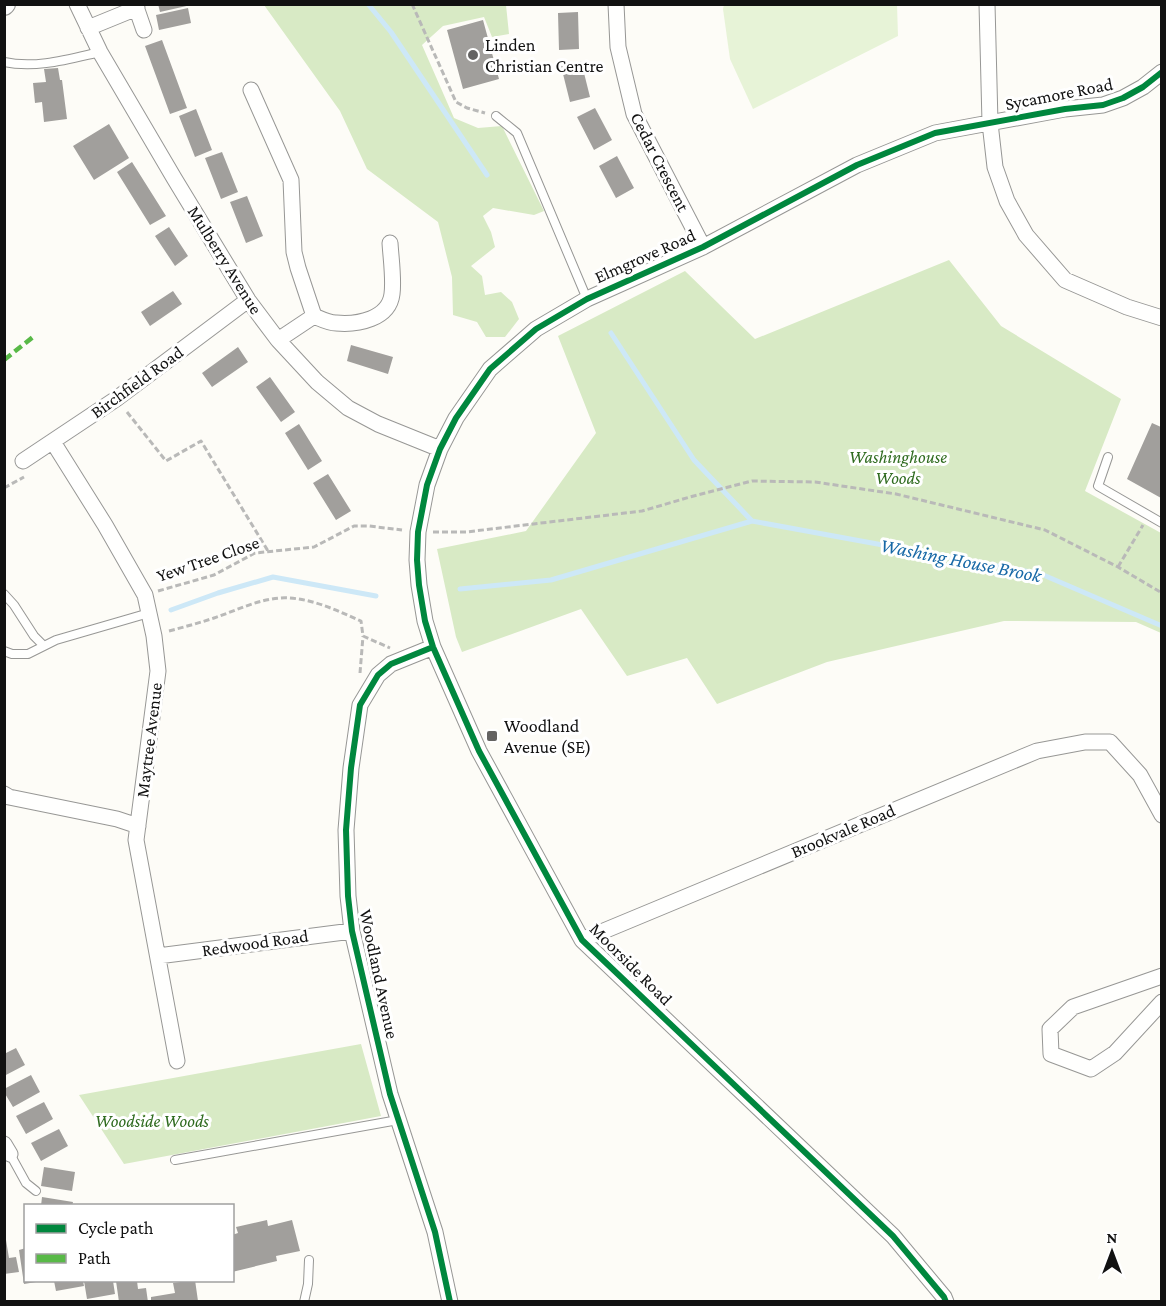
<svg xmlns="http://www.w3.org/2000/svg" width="1166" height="1306" font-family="'Crimson Pro',serif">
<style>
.green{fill:#e7f3d7}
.forest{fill:#d8eac5}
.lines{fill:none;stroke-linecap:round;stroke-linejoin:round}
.stream{stroke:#cde8f7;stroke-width:5}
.building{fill:#a19f9c}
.service-casing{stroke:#979795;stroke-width:10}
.minor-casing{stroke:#979795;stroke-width:17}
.tertiary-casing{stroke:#979795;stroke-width:22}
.path{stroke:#b9b9b8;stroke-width:3;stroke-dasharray:6 3;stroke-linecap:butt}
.service{stroke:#fffffe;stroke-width:8}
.minor{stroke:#fffffe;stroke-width:15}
.tertiary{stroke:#fffffe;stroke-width:20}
.quiet{stroke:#58b947;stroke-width:4.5;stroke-dasharray:9 4.5;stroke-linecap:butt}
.cycleway-casing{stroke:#fff;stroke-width:10}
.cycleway{stroke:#00873e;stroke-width:6}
.poi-dot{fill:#646362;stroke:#fff;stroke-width:2}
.labels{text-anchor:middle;stroke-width:6;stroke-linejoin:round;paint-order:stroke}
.poi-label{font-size:18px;fill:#111;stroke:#fff;text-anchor:start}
.street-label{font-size:18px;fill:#111;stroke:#fff}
.park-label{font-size:18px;font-style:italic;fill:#2f6b1f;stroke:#fff}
.water-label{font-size:20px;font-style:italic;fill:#1768a6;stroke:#fff}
</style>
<rect width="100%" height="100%" fill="#fdfcf7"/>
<path class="green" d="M724 5H897L898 36 753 109 730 59 723 9Z"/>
<path class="forest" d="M264 5H506L509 34 492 37 484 17 443 26 422 45 454 118 478 128 502 126 544 211 534 215 493 208 483 216 491 232 495 247 471 266 482 276 485 295 501 292 512 302 519 319 505 337H486L477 322 453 315 452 277 438 222 367 169 340 111Z
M949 260 1001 326 1121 399 1085 491 1161 533V633L1136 622 1004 621 827 662 717 704 687 658 627 676 581 609 462 652 456 637 437 549 526 531 596 433 558 336 685 271 755 339Z
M361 1044 381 1116 124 1164 79 1095Z"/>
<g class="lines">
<path class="stream" d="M368 4 391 32 487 175
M611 333 694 460 752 521
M460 589 551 580 752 521 1041 574 1162 626
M171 610 218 593 273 577 376 596"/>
</g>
<path class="building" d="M158 4H191V5L160 12Z
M188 8 191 23 159 30 156 15Z
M578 12 579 49 559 50 558 13Z
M483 20 499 79 463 89 447 30Z
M162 40 187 108 170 114 145 46Z
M581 61 590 97 570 102 561 66Z
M58 68 60 80H62L67 119 44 122 42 102 35 103 33 83 46 82 44 69Z
M595 108 612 140 594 150 577 117Z
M196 109 212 150 195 157 179 116Z
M109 124 129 158 94 180 73 146Z
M222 152 238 192 221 199 205 158Z
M617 156 634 188 616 198 599 166Z
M132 162 166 216 150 225 117 172Z
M247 196 263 236 246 243 230 202Z
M169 227 188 256 175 266 155 236Z
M173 291 182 304 150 326 141 312Z
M351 345 393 357 388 374 347 361Z
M238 347 248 362 212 387 202 373Z
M270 377 295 412 281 422 256 387Z
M1152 423 1161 427V498L1127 479Z
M299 424 322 461 308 470 285 433Z
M328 474 351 511 336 520 313 483Z
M16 1048 25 1065 4 1076V1054Z
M31 1075 40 1092 13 1107 4 1092V1089Z
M44 1102 53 1119 26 1134 16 1116Z
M59 1129 68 1146 41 1161 31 1143Z
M44 1167 75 1172 72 1191 41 1186Z
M42 1197 73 1202 72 1206H41Z
M267 1220 268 1226 292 1220 300 1251 276 1256 277 1261 232 1272V1235L238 1233 236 1227Z
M4 1240H6L9 1258 16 1257 19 1272 4 1274Z
M26 1248V1281H36V1282L24 1284 19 1250Z
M195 1280 198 1301 151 1302V1297L175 1293 173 1283Z
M54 1281H83L84 1286 56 1291Z
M84 1281H113L115 1294 87 1299Z
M116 1281H137L138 1289 146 1288 148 1302H119Z"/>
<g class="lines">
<g class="service-casing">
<path id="service" d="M4 62C36 69 69 59 100 52
M496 116 517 133 587 299
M1108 457 1098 486 1162 523
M4 594 14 605 34 636 44 646
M4 651 12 654H28L56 640 149 613
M10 1154 26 1183 36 1191
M175 1160 398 1120
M304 1302 308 1284 309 1260"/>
</g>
<g class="minor-casing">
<path id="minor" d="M77 4 100 52 174 178 248 300 278 340 317 382 348 408 378 424 440 449
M135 4 144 30
M616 4 618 47 634 114 703 247
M987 4 990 123 995 167 1007 201 1026 235 1065 280 1127 307 1162 318
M88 28 137 8
M251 90 291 180 294 252 298 268 314 316
M278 340 314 316C321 319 329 323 336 323 358 325 389 319 392 294 394 279 391 259 390 243
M53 442 105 525 145 595 154 636 158 671 136 840 177 1061
M23 461 116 399 248 300
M433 647 391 664 378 675 360 705 351 768 346 830 348 896 352 931 390 1094 435 1232 450 1302
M4 794 9 797 117 819 138 826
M582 940 1037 751 1085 742H1110L1140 775 1162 815
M158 956 352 931
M1162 976 1073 1007 1050 1029 1051 1054 1091 1069 1115 1053 1162 1002
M4 1144 10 1154
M946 1302 944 1297 893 1236 582 940 479 751 433 647 425 621 419 585 417 560 418 532 427 485 440 449 456 418 490 369 536 329 587 299 703 247 857 165 935 133 1065 109 1103 105 1123 98 1143 87 1162 72"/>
</g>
<g class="tertiary-casing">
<path id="tertiary" d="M4 5 5 4"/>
</g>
<path class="path" d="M412 4 456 102 467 108 485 113
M127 412 166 461 201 441 268 551
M4 488 24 477
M433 532H466L642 511 690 497 752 481 815 482 896 494 1045 530 1118 567 1162 593
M1118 567 1143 525
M158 591 214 575 255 553 314 547 354 526H369L402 530
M169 631C184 627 199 623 214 618 238 610 264 596 290 598 316 600 338 611 361 621L363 636 390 648
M360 673 363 636"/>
<use href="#service" class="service"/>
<use href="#minor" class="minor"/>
<use href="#tertiary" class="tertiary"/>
<path class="quiet" d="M4 360 33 337"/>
<g class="cycleway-casing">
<path id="cycleway" d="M433 647 391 664 378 675 360 705 351 768 346 830 348 896 352 931 390 1094 435 1232 450 1302
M946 1302 944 1297 893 1236 582 940 479 751 433 647 425 621 419 585 417 560 418 532 427 485 440 449 456 418 490 369 536 329 587 299 703 247 857 165 935 133 1065 109 1103 105 1123 98 1143 87 1162 72"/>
</g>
<use href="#cycleway" class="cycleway"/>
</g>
<g class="poi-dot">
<circle cx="473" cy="55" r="6"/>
<rect x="486" y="730" width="12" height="12" rx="3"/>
</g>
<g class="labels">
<g class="poi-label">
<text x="485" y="51">Linden<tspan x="485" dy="21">Christian Centre</tspan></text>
<text x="504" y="732">Woodland<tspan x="504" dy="21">Avenue (SE)</tspan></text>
</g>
<g class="street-label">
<text transform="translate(1059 94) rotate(-11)" y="6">Sycamore Road</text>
<text transform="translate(660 162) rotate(63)" y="6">Cedar Crescent</text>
<text transform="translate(645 256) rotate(-24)" y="6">Elmgrove Road</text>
<text transform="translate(225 260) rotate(58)" y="6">Mulberry Avenue</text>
<text transform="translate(137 382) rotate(-36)" y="6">Birchfield Road</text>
<text transform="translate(208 559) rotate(-19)" y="6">Yew Tree Close</text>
<text transform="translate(149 740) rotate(-83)" y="6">Maytree Avenue</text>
<text transform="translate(843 831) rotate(-23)" y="6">Brookvale Road</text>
<text transform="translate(255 943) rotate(-8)" y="6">Redwood Road</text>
<text transform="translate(631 964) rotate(45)" y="6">Moorside Road</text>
<text transform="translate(379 974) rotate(78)" y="6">Woodland Avenue</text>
</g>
<g class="park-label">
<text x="898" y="463">Washinghouse<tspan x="898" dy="21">Woods</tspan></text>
<text x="152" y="1127">Woodside Woods</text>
</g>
<g class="water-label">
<text transform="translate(961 560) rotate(11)" y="7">Washing House Brook</text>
</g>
</g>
<rect width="1166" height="1306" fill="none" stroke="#111111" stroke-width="12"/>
<rect x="24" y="1204" width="210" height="78" fill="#ffffff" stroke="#a0a0a0" stroke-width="1.5"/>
<rect x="36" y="1224" width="30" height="9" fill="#00873e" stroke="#a0a0a0" stroke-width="1.5"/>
<text x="78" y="1234" font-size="18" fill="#111111">Cycle path</text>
<rect x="36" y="1254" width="30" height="9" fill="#58b947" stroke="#a0a0a0" stroke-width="1.5"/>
<text x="78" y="1264" font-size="18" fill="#111111">Path</text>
<g transform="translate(1112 1252)" stroke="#ffffff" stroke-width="4.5" paint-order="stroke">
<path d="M0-4.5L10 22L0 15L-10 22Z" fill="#111111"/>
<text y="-9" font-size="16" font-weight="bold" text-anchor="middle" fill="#111111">N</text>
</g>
</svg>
